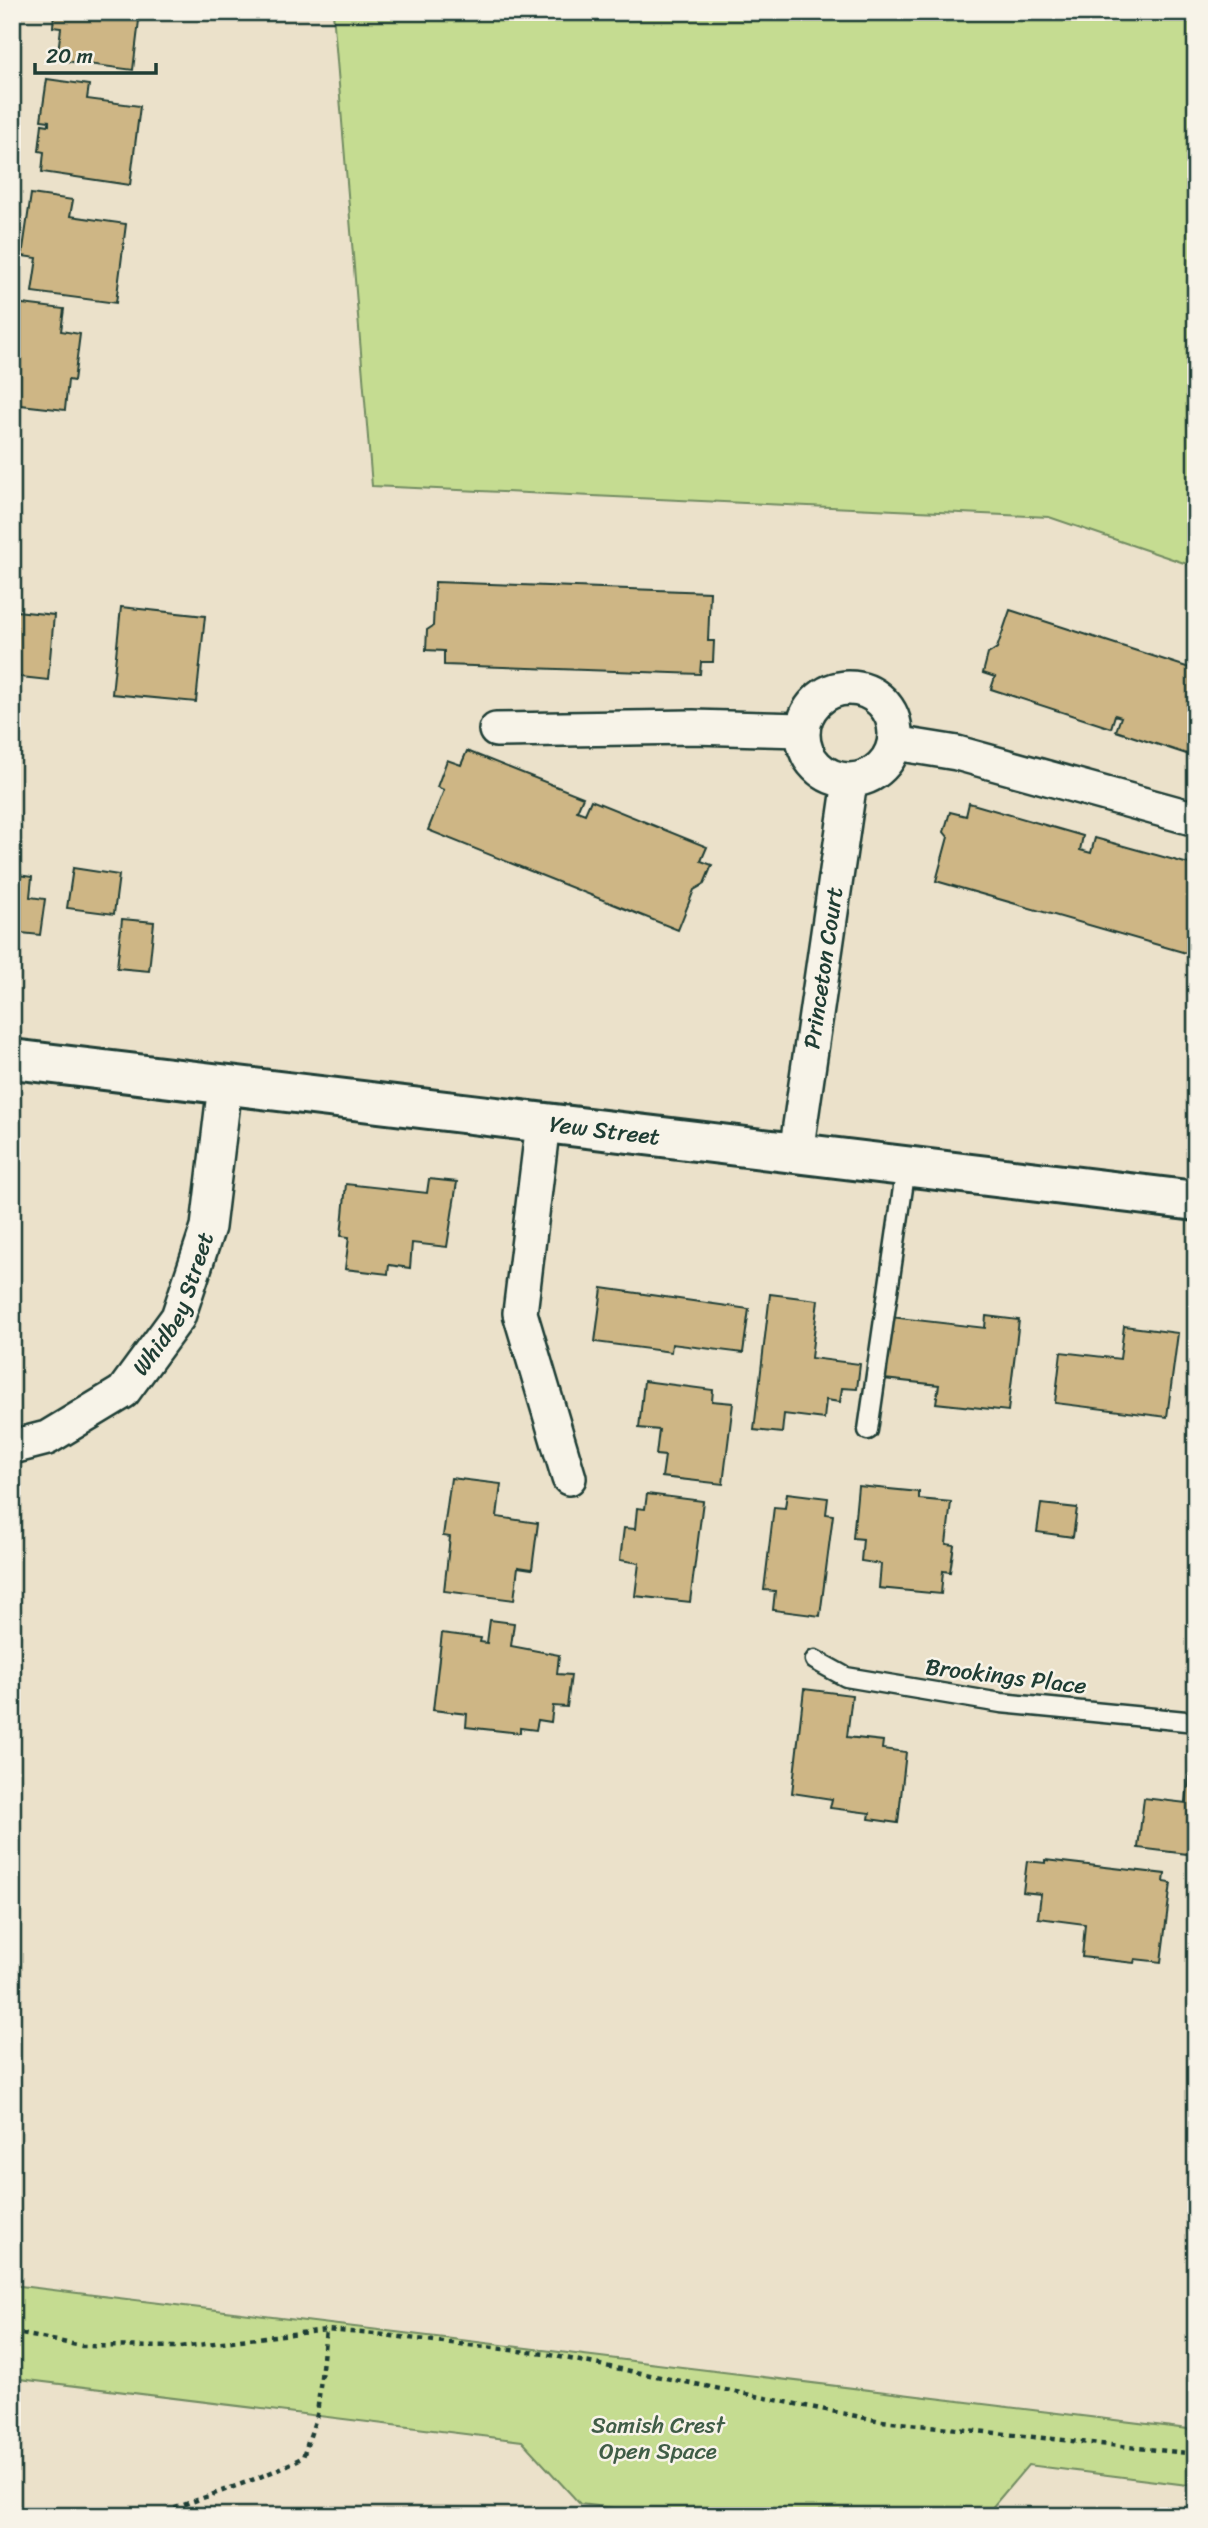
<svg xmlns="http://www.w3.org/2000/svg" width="1208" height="2528" font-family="Sriracha,sans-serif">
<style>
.green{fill:#c5dc91;stroke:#728c62;stroke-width:2}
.building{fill:#ceb685;stroke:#1f3d34;stroke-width:2}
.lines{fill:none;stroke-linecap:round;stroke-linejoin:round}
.service-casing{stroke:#1f3d34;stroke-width:23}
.minor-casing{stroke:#1f3d34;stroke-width:38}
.tertiary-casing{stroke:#1f3d34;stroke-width:44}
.path{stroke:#1f3d34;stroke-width:4.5;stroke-dasharray:5 5;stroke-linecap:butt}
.service{stroke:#f7f3e8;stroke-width:18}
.minor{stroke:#f7f3e8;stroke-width:33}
.tertiary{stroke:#f7f3e8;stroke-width:38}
.labels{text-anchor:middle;stroke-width:5;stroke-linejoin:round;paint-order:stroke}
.street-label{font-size:23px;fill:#1f3d34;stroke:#f7f3e8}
.park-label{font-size:23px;fill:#405d47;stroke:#f7f3e8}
</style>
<rect width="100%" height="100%" fill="#ebe1ca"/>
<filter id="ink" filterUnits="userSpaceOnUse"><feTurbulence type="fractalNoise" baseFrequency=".0143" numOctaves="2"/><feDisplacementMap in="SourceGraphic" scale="14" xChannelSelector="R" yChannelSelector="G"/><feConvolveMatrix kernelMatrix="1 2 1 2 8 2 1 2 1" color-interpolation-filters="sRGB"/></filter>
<g filter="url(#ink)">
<path class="green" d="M333 12H1196V567L1049 517 372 486Z
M12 2285 1196 2430V2486L1028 2465 985 2516H680L580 2504 522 2441 12 2378Z"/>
<path class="building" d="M54 12H140L133 70 57 60 61 28 53 27Z
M47 79 89 85 87 99 140 106 130 185 42 172 44 152 39 151 42 124 49 125V121L41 120Z
M31 194 73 200 70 216 126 224 116 303 32 292 37 258 22 256Z
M14 303 64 309 61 331 80 334 74 381 68 380 65 410 12 404Z
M435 582 710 592 708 641H714L713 662H701L700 674 444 665V651L426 650 427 630 433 626Z
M121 607 205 616 196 702 112 694Z
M1010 610 1196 670V757L1116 731 1121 717 1115 715 1111 728 991 689 995 677 983 673 988 654 997 648Z
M16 611 54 615 48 680 12 676V616Z
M467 751 583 797 577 811 585 814 591 800 707 847 701 861 712 865 704 884 694 890 678 930 428 830 444 790 437 787 447 760 461 765Z
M969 803 1083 836 1080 850 1091 853 1095 838 1196 866V944L1193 955 936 881 948 837 944 832 950 812 966 816Z
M73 868 119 875 114 914 67 908Z
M12 874 32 877 30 897 45 899 40 935 12 932Z
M122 919 154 922 149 971 117 968Z
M429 1179 457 1182 447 1247 412 1243 410 1268 389 1265 388 1274 345 1269 349 1237 341 1236 346 1184 427 1193Z
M602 1288 749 1309 743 1353 672 1344 671 1352 595 1342Z
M770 1294 818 1300 811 1358 860 1364 857 1389 842 1388 840 1402 826 1400 824 1419 784 1414 782 1433 754 1430Z
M986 1316 1019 1320 1008 1411 936 1403 939 1385 884 1379 891 1317 985 1328Z
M1124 1326 1178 1333 1167 1417 1055 1403 1061 1352 1120 1359Z
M644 1381 713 1390 712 1401 733 1403 723 1484 662 1477 665 1456 656 1455 659 1430 639 1428Z
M451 1478 501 1484 497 1517 538 1523 532 1569 518 1567 514 1600 444 1591 450 1537 443 1536Z
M858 1486 919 1492V1499L951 1502 946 1544 954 1545 950 1572 943 1571 941 1594 879 1588 881 1564 861 1561 863 1539 853 1538Z
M787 1493 828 1498 826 1514 833 1515 820 1616 773 1610 775 1591 764 1590 774 1507 785 1508Z
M647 1494 703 1501 690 1602 635 1596 639 1563 620 1560 624 1528 635 1529 637 1508 645 1509Z
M1041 1504 1077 1508 1073 1537 1037 1532Z
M490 1620 514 1623 511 1646 559 1655 557 1674 571 1675 567 1707 553 1706 551 1722 538 1720 536 1730 520 1728V1733L466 1727 467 1714 433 1710 442 1633 481 1638 480 1642 487 1643Z
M804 1689 852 1695 847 1737 883 1741 882 1749 906 1752 898 1823 869 1819 870 1813 830 1808 832 1799 792 1793Z
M1191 1760 1196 1761V1855L1138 1848 1144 1798 1186 1803Z
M1045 1860 1165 1874 1164 1882 1171 1883 1161 1962 1135 1959 1134 1963 1082 1957 1085 1924 1038 1918 1041 1894 1023 1892 1027 1861 1045 1863Z"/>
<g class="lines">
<g class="service-casing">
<path id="service" d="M868 1430 906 1167
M815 1660 846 1677 1001 1703 1196 1722"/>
</g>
<g class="minor-casing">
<g id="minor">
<circle cx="849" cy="734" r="46"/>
<path d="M496 730 693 727 803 730"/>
<path d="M895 743 957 753 1196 819"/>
<path d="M543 1123 520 1313 569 1478"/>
<path id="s1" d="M796 1153 850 781"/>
<path id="s2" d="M12 1447 47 1438 123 1392 178 1317 208 1227 225 1085"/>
</g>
</g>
<g class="tertiary-casing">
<g id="tertiary">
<path id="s3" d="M12 1059 1196 1201"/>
</g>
</g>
<path class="path" d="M12 2332 82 2346 180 2347 326 2330 375 2334 545 2354 881 2421 1196 2454
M156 2516C205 2495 257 2482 303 2457L317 2415 326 2330"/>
<use href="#service" class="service"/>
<use href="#minor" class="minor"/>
<use href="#tertiary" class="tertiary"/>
</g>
</g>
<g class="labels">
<g class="street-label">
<text dy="8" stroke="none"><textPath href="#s1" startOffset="187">Princeton Court</textPath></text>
<text dy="8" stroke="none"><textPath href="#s3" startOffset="597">Yew Street</textPath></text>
<text dy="8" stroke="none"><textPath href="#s2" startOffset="228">Whidbey Street</textPath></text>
<text transform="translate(1006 1676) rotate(7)" y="8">Brookings Place</text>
</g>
<g class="park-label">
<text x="658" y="2433">Samish Crest<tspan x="658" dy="26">Open Space</tspan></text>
</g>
</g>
<rect width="1208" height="2528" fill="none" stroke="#f7f3e8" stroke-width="42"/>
<rect x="21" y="21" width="1166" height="2486" fill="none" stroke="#1f3d34" stroke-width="2.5" filter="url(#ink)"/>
<path d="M35 63v10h121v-10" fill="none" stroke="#1f3d34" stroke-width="3.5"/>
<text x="46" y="63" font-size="21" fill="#1f3d34" stroke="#f7f3e8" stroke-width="5" paint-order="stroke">20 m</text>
</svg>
